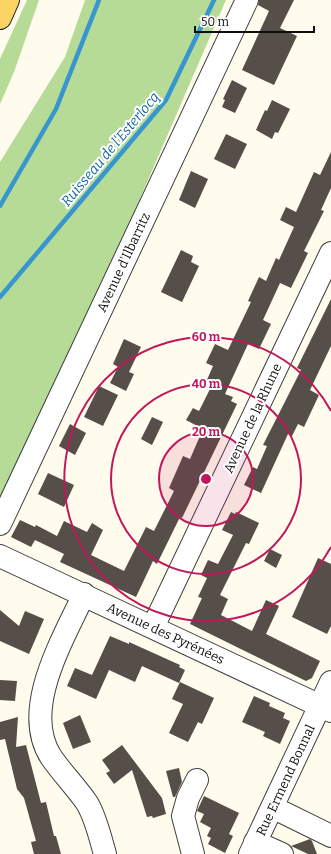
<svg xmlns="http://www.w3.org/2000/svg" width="331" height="854" font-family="Bitter,serif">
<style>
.forest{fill:#b6db96}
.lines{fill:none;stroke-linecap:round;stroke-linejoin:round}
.stream{stroke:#3795cf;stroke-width:4.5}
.building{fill:#564e49}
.minor-casing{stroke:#404040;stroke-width:24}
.major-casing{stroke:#1e1e1e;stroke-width:24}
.minor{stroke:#fff;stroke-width:22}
.major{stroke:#fad362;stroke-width:22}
.ring{fill:none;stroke:#c2185b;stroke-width:2}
.labels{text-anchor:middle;stroke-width:4;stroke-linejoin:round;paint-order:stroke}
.street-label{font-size:13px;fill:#0d0d0d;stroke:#fff}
.water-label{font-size:14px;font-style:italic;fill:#1566a1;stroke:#fff}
.centre{fill:#c2185b;stroke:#fff;stroke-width:2}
.ring-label{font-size:12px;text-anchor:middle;font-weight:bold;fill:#c2185b;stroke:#fff;stroke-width:4;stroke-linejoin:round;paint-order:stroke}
</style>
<rect width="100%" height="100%" fill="#fffbed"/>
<path class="forest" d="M27 0H39L14 72 0 104V59Z
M85 0H226L35 441 0 496V162L65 57Z"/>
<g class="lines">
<path class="stream" d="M0 206 56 109 99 0
M0 297 166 100 214 0"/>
</g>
<path class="building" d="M259 0H294L280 28 297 36 274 85 242 70 269 11 258 5Z
M232 80 247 88 235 113 222 107 225 100 223 99Z
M272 100 290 109 278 133 275 132 272 139 256 130 265 110 267 111Z
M226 134 247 144 235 169 214 159Z
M331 152V188L321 210 324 211 304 251 308 253 291 288 280 283 263 320 271 324 259 349 248 344 225 394 233 397 231 401 237 404 182 518 180 517 157 564 153 561 136 597 60 562 64 554 35 540 31 547 11 537 20 520 35 527 36 525 57 536 64 521 87 532 92 523 103 530 91 555 124 571 146 527 154 531 174 491 169 488 183 456 190 459 203 429 186 420 193 408 199 411 212 385 206 382 213 366 206 363 215 344 228 350 251 302 248 301 259 277 266 281 276 258 279 260 294 227 280 220 286 207 296 212 314 172 320 175Z
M191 171 208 179 195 208 179 200Z
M181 250 193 256 191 262 199 266 182 302 161 292Z
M331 299V346L310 390 319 395 304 427 298 424 292 436 288 434 261 493 244 485 253 467 257 469 267 446 263 445 301 370 297 368Z
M124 339 141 347 129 372 134 374 126 391 110 383 118 367 113 364Z
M99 386 118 395 103 426 84 417Z
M152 417 163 422 152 445 141 439Z
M70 424 86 433 75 455 59 446Z
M48 473 74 485 64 507 38 494Z
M231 512 235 514 236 512 259 523 249 544 246 543 220 595 228 599 221 615 252 631 266 600 279 606 266 634 320 661 312 678 306 681 190 624 202 598 198 597 207 578 201 575 208 560 218 564 233 535 222 530Z
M270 549 282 555 276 568 264 561Z
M318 558 331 564V626L327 634 292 617Z
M0 610 19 626 25 611 44 619 29 654 0 641Z
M110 636 129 644V642L180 665 179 667 185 670 179 683 142 666 135 682 109 670 96 699 67 686 75 668 92 675Z
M0 680 17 681 15 701 0 700Z
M180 682 214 698 202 724 198 722 188 742 169 733 183 704 172 699Z
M254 696 270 703 269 706 285 713 283 718 290 721 280 744 263 736 265 732 242 722Z
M80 715 91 742 73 749 63 723Z
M18 717 16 747 26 745 41 803 46 802 54 836H56L61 854H34L31 842 36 841 24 798 17 789 5 739 0 740V722Z
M122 745 162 798 166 814 153 818 152 816 147 817 132 770 114 784 106 773 110 771 102 760Z
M179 768 182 782 175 797H173L166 771Z
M204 796 239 813 229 834 233 836 225 853 208 844 211 838 207 836 211 828 200 822 204 814 197 811Z
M310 839 312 841 317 854H308L291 846Z"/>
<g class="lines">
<g class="minor-casing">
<path id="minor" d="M0 524 247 0
M0 556 331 711
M84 594C64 638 20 709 51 757 62 773 76 787 87 803 96 818 100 837 105 854
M153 627 331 253
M272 807 331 836
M255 842 282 854
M193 854 183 816 188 798 197 780
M250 854 331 682"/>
</g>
<g class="major-casing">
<path id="major" d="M0 18 8 0"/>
</g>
<use href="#minor" class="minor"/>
<use href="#major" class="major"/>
</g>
<circle cx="206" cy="479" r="47" fill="#c2185b" fill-opacity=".12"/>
<g class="ring">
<circle cx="206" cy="479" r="47"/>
<circle cx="206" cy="479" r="95"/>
<path d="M331 547A142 142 0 1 1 331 411"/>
</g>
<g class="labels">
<g class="street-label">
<text transform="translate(123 262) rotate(-65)" y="5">Avenue d'Ilbarritz</text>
<text transform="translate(252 418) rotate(-65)" y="5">Avenue de la Rhune</text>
<text transform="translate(166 633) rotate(25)" y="5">Avenue des Pyrénées</text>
<text transform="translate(285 780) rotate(-65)" y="5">Rue Ermend Bonnal</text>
</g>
<g class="water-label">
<text transform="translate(110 149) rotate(-50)" y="5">Ruisseau de l'Esterlocq</text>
</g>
</g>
<circle cx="206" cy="479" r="6" class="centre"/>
<g class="ring-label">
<text x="206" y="341">60 m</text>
<text x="206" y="388">40 m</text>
<text x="206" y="436">20 m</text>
</g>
<path d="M195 26v6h119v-6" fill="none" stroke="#0d0d0d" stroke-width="2"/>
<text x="201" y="26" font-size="12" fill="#0d0d0d" stroke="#ffffff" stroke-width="3" paint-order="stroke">50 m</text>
</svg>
